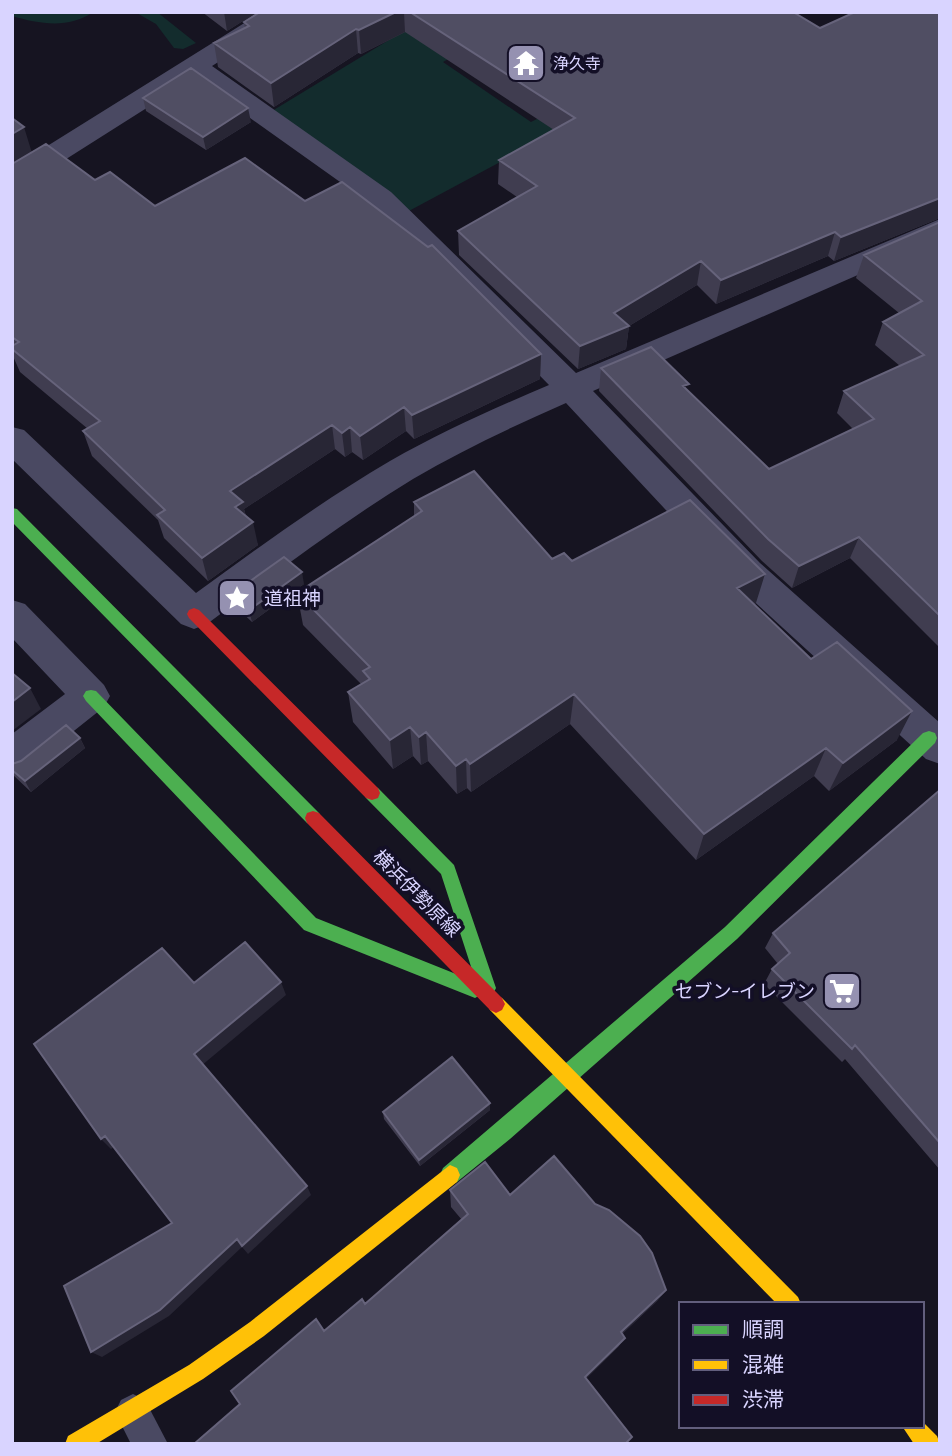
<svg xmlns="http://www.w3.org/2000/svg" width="952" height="1456" font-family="Barlow,'Noto Sans JP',sans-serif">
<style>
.green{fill:#132c2d}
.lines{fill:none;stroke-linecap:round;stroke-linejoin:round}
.lane{fill:#4a4962;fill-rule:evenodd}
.street{fill:#4a4962;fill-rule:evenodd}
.fast{fill:#4caf50;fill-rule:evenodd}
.slow{fill:#ffc107;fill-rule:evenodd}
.jam{fill:#c62828;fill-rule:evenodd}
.wall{fill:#403d50}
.shaded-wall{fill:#282635}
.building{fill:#504e63;stroke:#66637b;stroke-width:2}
.labels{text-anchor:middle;stroke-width:7;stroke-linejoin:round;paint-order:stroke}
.far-poi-label{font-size:16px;fill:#d9d4ff;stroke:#130f26;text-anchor:start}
.poi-label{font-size:19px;fill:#d9d4ff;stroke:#130f26;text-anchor:start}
.street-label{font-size:19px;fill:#d9d4ff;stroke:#130f26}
</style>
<rect width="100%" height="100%" fill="#161421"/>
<path class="green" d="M12 12H93C69 29 39 24 12 16Z
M135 12H157L196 43 183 49 174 48 156 24Z
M435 12H451L484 38 443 62 531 122 547 114 567 126 407 212 272 111Z"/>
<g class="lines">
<path class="lane" d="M133 1394 145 1400 168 1444H131L115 1412 121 1400Z"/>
<path class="street" d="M262 12H292L289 17 212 66 391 192 576 373 940 219V239L593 391 760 563 940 723V764L926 759 734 583 566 403C514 426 462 450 413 479 341 523 274 574 207 624L194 629 181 624 12 459V427L24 430 196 593C259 547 322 501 390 461 441 432 495 408 549 385L371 204 194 78 22 187 12 190V168Z
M12 600 25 604 104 685 110 696 104 707 26 769 12 774V734L65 694 12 638Z"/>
<path class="fast" d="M12 508 17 509 319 813 321 818 319 823 313 825 307 823 12 522Z
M91 690 96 691 316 918 476 982 441 874 366 798 364 793 366 788 372 786 378 788 454 865 496 988 493 994 487 996 482 994 475 998 304 930 86 701 83 696 86 691Z
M929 731 935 733 937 738 935 743 737 939 510 1139 457 1182 450 1185 443 1182 440 1175 443 1168 725 927 923 733Z"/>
<path class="slow" d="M496 995 502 998 798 1297 801 1304H777L490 1010 487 1004 490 998Z
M450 1165 457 1168 460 1175 457 1182 264 1336 203 1379 96 1444H65L68 1436 189 1365 250 1322Z
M922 1421 937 1436 940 1444H914L902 1426H922Z"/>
<path class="jam" d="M194 608 199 610 378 788 380 793 378 798 372 800 366 798 189 618 187 614 189 610Z
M313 811 319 813 502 998 505 1004 502 1010 496 1013 490 1010 307 823 305 818 307 813Z"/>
</g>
<path class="wall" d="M202 12H257L227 31Z
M260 12H793L820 28 940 12V218L834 261 828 256 716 304 697 285 629 326 626 349 578 369 459 255 458 231 517 197 498 184 499 160 554 130 405 32 361 54 358 53 274 107 218 67 214 43 245 28 244 22Z
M143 98 251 122 206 150 146 111Z
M12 118 32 153 155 206 305 201 541 354 540 379 414 439 406 431 363 460 352 452 345 457 335 449 244 509 246 516 258 545 208 581 164 538 158 520 92 456 83 431 88 429 20 372 12 354Z
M940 222V648L850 558 792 588 762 561 599 391 601 368 687 390 769 469 853 429 837 413 844 391 900 366 875 345 883 322 899 313 856 278 864 255Z
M414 502 552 559 572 561 755 606 897 740 829 791 814 776 696 860 570 724 471 792 467 788 457 794 428 761 421 765 413 756 393 769 353 722 348 692 361 684 303 625 297 593 414 516Z
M304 584 252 622 235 606 232 594Z
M80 738 85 748 31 792 12 774V764Z
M940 790V1170L845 1059 842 1062 764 984 772 969 778 964 765 948 773 933Z
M490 1103V1110L420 1166 384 1119 383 1112Z
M450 1190 510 1195 666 1290 657 1301 622 1334 625 1338 618 1347 586 1378 325 1330 365 1304 462 1220 451 1207Z"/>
<path class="shaded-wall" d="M224 12H257L227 31Z
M396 12H404L405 32 361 54 359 30Z
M356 29 358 53 274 107 271 83Z
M248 108 251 122 206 150 203 137Z
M24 127 32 153 12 166V134Z
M940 198V218L834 261 841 237Z
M835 232 828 256 716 304 721 280Z
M701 261 697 285 629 326 626 349 578 369 580 346 614 313Z
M541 354 540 379 414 439 412 415Z
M404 407 406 431 363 460 360 436Z
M332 425 335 449 244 509 248 525 253 522 258 545 208 581 202 558 230 491Z
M350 427 352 452 345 457 342 433Z
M859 537 850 558 792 588 799 566Z
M302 572 304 584 252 622 249 610Z
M765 574 755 606 737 588Z
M30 688 41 709 12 731V702Z
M574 694 570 724 471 792 470 764Z
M912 711 897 740 829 791 843 763Z
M410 727 413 756 393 769 390 740Z
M426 732 428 761 421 765 419 737Z
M80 738 85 748 31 792 25 781Z
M826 748 814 776 696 860 704 834Z
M466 759 467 788 457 794 456 766Z
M281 982 286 995 201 1066 194 1054Z
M490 1103V1110L420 1166 419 1160Z
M105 1136 115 1146 111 1149 101 1139Z
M307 1186 311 1195 248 1254 242 1247 169 1316 102 1357 91 1352Z
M666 1290 657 1301 614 1342 621 1332Z
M625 1338 618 1347 580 1385 585 1377Z"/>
<path class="building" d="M260 12H396L359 30 356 29 271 83 214 43 249 26 244 22Z
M410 12H793L820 28 855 12H940V198L841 237 835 232 721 280 701 261 614 313 629 326 580 346 458 231 537 186 499 160 575 118Z
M191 68 248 108 203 137 143 98Z
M12 118 24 127 12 134Z
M46 144 95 180 110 172 155 206 245 158 305 201 342 182 428 247 432 245 541 354 412 415 404 407 360 436 350 427 342 433 332 425 230 491 243 502 235 507 253 522 202 558 157 515 165 510 83 431 100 421 12 349V346L19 342 12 337V164Z
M940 222V616L859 537 799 566 768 539 601 368 651 347 689 384 683 386 769 469 874 419 844 391 924 355 883 322 922 301 864 255Z
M474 471 552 559 564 553 572 561 690 500 765 574 737 588 811 659 837 642 912 711 843 763 826 748 704 834 574 694 470 764 466 759 456 766 426 732 419 737 410 727 390 740 348 692 370 679 363 671 370 667 297 593 422 511 414 502Z
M284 557 302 572 249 610 232 594Z
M12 673 30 688 12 702Z
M66 725 80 738 25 781 12 770V764L21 761Z
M940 790V1143L855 1045 852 1049 772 969 790 953 773 933Z
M245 942 281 982 194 1054 307 1186 242 1246 237 1239 160 1310 91 1352 64 1286 172 1223 105 1136 101 1139 34 1044 162 948 194 983Z
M452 1057 490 1103 419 1160 383 1112Z
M554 1156 595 1204 609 1210 640 1236 652 1253 666 1290 621 1332 625 1338 585 1377 632 1437 625 1444H194L240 1404 231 1391 316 1319 324 1331 362 1299 365 1304 468 1214 450 1190 485 1162 510 1195Z"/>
<defs>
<g id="temple-square" transform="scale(2.0125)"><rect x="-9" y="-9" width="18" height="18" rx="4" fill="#9591b1" stroke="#130f26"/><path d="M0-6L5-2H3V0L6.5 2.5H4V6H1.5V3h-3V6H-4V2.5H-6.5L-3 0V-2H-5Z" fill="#fff"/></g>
<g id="sight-square" transform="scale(2.0125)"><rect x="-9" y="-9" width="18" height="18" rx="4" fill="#9591b1" stroke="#130f26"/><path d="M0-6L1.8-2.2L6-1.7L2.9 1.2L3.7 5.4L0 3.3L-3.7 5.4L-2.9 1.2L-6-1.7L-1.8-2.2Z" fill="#fff"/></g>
<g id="supermarket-square" transform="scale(2.0125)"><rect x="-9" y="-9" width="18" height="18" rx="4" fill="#9591b1" stroke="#130f26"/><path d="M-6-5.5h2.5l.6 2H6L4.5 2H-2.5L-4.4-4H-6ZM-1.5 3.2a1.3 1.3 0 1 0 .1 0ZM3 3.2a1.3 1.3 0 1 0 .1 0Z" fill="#fff"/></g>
</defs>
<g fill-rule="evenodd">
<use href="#temple-square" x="526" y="63"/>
<use href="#sight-square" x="237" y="598"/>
<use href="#supermarket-square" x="842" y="991"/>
</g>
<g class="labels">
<g class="far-poi-label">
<text x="553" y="69">浄久寺</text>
</g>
<g class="poi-label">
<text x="264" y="605">道祖神</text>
<text x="815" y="998" text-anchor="end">セブン-イレブン</text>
</g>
<g class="street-label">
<text transform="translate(417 893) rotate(45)" y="7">横浜伊勢原線</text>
</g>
</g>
<rect width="952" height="1456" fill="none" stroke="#d9d4ff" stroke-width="28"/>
<rect x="679" y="1302" width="245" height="126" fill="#130f26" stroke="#625e7d" stroke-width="2"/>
<rect x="693" y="1325" width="35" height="10" fill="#4caf50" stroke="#625e7d" stroke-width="2"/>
<text x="742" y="1337" font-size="21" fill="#d9d4ff">順調</text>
<rect x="693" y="1360" width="35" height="10" fill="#ffc107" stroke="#625e7d" stroke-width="2"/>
<text x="742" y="1372" font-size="21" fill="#d9d4ff">混雑</text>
<rect x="693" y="1395" width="35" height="10" fill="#c62828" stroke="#625e7d" stroke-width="2"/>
<text x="742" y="1407" font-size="21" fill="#d9d4ff">渋滞</text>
</svg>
